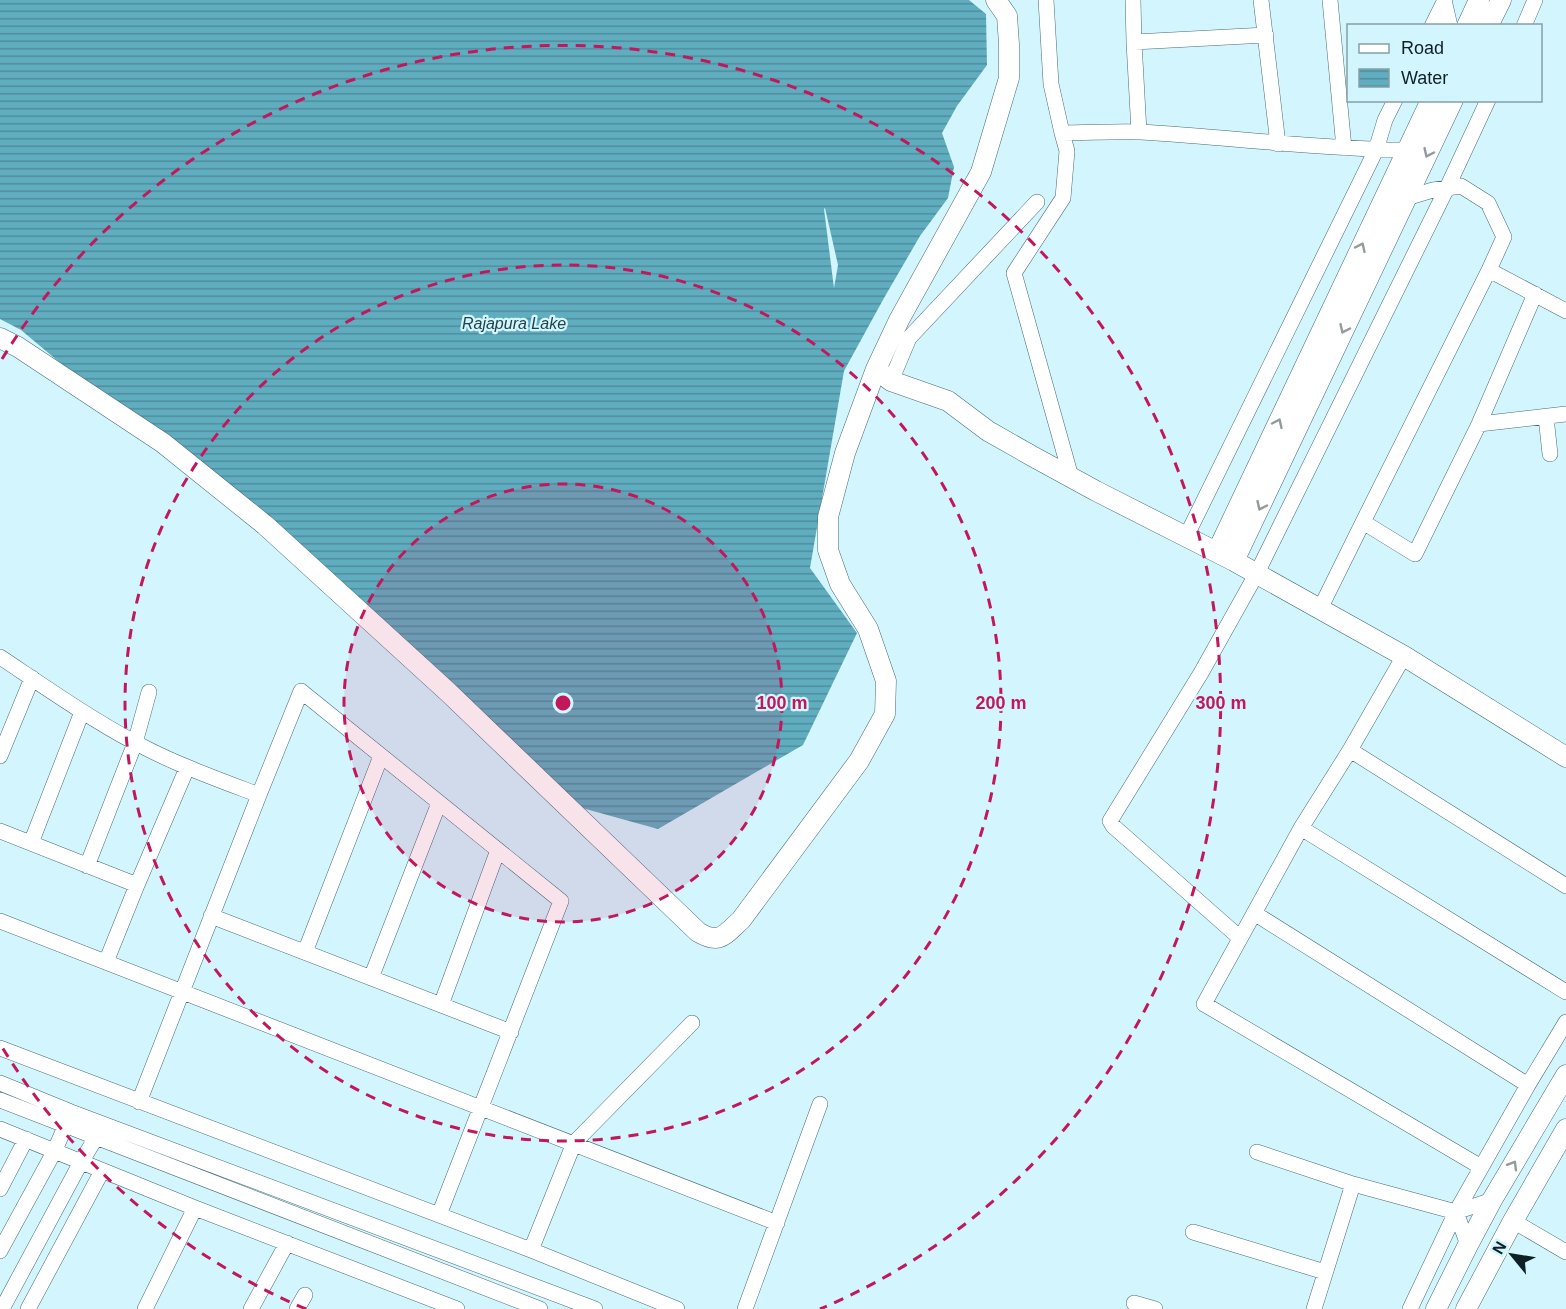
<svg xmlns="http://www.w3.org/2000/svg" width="1566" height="1309" font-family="Helvetica,sans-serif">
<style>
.water{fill:url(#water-rules);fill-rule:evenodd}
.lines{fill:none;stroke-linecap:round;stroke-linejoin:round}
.minor-casing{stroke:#456c76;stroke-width:16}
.tertiary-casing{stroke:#456c76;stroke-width:21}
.minor{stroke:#fff;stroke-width:15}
.tertiary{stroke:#fff;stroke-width:20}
.oneway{stroke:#939b9c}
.ring{fill:none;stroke:#c2185b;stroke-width:3;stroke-dasharray:10 8}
.labels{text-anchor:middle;stroke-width:4.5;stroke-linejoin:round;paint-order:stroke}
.water-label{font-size:16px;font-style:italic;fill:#20444c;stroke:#d3f5fe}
.centre{fill:#c2185b;stroke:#d3f5fe;stroke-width:3}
.ring-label{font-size:18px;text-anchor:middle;font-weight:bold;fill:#c2185b;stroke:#d3f5fe;stroke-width:4.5;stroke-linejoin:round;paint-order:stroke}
</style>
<defs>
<pattern id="water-rules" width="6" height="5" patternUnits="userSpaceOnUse" patternTransform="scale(1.5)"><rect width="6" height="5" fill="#61adc0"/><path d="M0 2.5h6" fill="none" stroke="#4e8c9c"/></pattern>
</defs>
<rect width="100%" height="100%" fill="#d3f5fe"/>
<path class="water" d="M0 0H969L986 14 987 65 957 106 942 133 954 167 948 198 920 236 884 298 844 371 810 568 857 633 803 745 658 829 553 800 404 651 21 330 0 319ZM825 208 838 265 834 288 824 209Z"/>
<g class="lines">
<g class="minor-casing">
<path id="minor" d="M1046 0 1051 84 1062 133
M1133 0 1134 42 1266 35
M1261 0 1278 144
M1330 0 1344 148
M1444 0 1450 26
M1432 26 1445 0
M1524 26 1535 0
M1134 42 1139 132
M1406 198 1433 190 1461 186 1488 203 1504 237 1489 270 1363 522 1415 554 1479 424 1535 294
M1489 270 1566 311
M891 381 909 338 1037 202
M1546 417 1550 454
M1479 424 1566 414
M1071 477 1014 273 1063 198 1067 151 1062 133C1088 133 1114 131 1140 132 1229 137 1318 149 1407 150
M1186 537 1376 150 1385 120 1395 100
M1320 609 1363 522
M1404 656 1350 750 1301 828 1204 1004 1481 1167
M0 657C45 687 89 718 136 743 175 764 217 779 259 795L139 1102
M1350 750 1566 886
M0 756 32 678
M259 795 301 691 561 901 439 1215
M1301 828 1566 992
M0 831 137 885 106 962
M31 843 82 712
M87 866 135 743 149 692
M137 885 187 768
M1254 913 1528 1085
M211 916 511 1032
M0 921 777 1223
M1240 938 1113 826 1110 821 1201 673 1257 573 1447 188 1488 100
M305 952 381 756
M371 978 439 803
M441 1005 498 850
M0 1048 531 1250 677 1309
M0 1083 71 1112 595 1309
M0 1100 540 1309
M0 1129 195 1208 457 1309
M1257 1152 1353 1184
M0 1189 26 1139
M1456 1212 1468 1245
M1513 1221 1566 1252
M1193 1232 1325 1272
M531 1250 574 1143 692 1023
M0 1251 54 1152 69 1118
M1134 1303 1155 1309
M2 1309 81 1162 102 1128
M28 1309 102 1171
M145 1309 195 1208
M251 1309 287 1243
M297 1309 305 1295
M745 1309 820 1104
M1314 1309 1353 1184 1456 1212 1492 1200
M1410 1309 1456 1212 1528 1085 1566 1022"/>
</g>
<g class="tertiary-casing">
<path id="tertiary" d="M996 0 1007 16 1009 44V78L981 172 899 320 876 369 891 381 948 401 988 431 1032 456 1096 491 1234 561 1404 656 1566 757
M1467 26 1479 0
M1488 26 1501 0
M0 338 18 347 163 443 265 525 448 692 698 932C720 945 724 935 741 920L859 761 885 714 886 681 868 629 840 584 828 550V517L845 453 876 369
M1217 552 1431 100
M1234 561 1453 100
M1436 1309 1468 1245 1492 1200 1566 1075
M1466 1309 1513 1221 1566 1129"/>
</g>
<use href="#minor" class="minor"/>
<use href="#tertiary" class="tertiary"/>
</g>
<defs><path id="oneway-chevron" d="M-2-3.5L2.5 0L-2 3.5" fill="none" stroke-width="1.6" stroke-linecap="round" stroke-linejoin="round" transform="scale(1.5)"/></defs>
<g class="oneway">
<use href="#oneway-chevron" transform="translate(1428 153) rotate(115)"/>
<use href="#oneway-chevron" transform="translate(1361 247) rotate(-65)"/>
<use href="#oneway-chevron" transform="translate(1344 329) rotate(115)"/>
<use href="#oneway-chevron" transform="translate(1278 423) rotate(-65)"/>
<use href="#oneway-chevron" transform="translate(1261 506) rotate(115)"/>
<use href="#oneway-chevron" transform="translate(1513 1165) rotate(-59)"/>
</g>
<circle cx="563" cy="703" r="219" fill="#c2185b" fill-opacity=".12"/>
<g class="ring">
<circle cx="563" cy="703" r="219"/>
<circle cx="563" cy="703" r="438"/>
<path d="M306 1309A658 658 0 0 1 2 1047M2 359A658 658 0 1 1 820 1309"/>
</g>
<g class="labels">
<g class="water-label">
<text x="514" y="329">Rajapura Lake</text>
</g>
</g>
<circle cx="563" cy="703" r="9" class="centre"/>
<g class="ring-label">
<text x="782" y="709">100 m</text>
<text x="1001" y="709">200 m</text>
<text x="1221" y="709">300 m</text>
</g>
<rect x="1347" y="24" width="195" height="78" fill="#d3f5fe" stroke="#85a0a7" stroke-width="1.5"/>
<rect x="1359" y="44" width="30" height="9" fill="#ffffff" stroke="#85a0a7" stroke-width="1.5"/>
<text x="1401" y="54" font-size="18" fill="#0f2024">Road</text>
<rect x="1359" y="69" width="30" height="18" fill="url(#water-rules)" stroke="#85a0a7" stroke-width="1.5"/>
<text x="1401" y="84" font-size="18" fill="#0f2024">Water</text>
<g transform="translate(1512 1255) rotate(300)" stroke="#d3f5fe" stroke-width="4.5" paint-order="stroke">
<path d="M0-4.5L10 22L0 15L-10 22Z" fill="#0f2024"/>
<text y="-9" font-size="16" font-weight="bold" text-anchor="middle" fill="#0f2024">N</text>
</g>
</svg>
